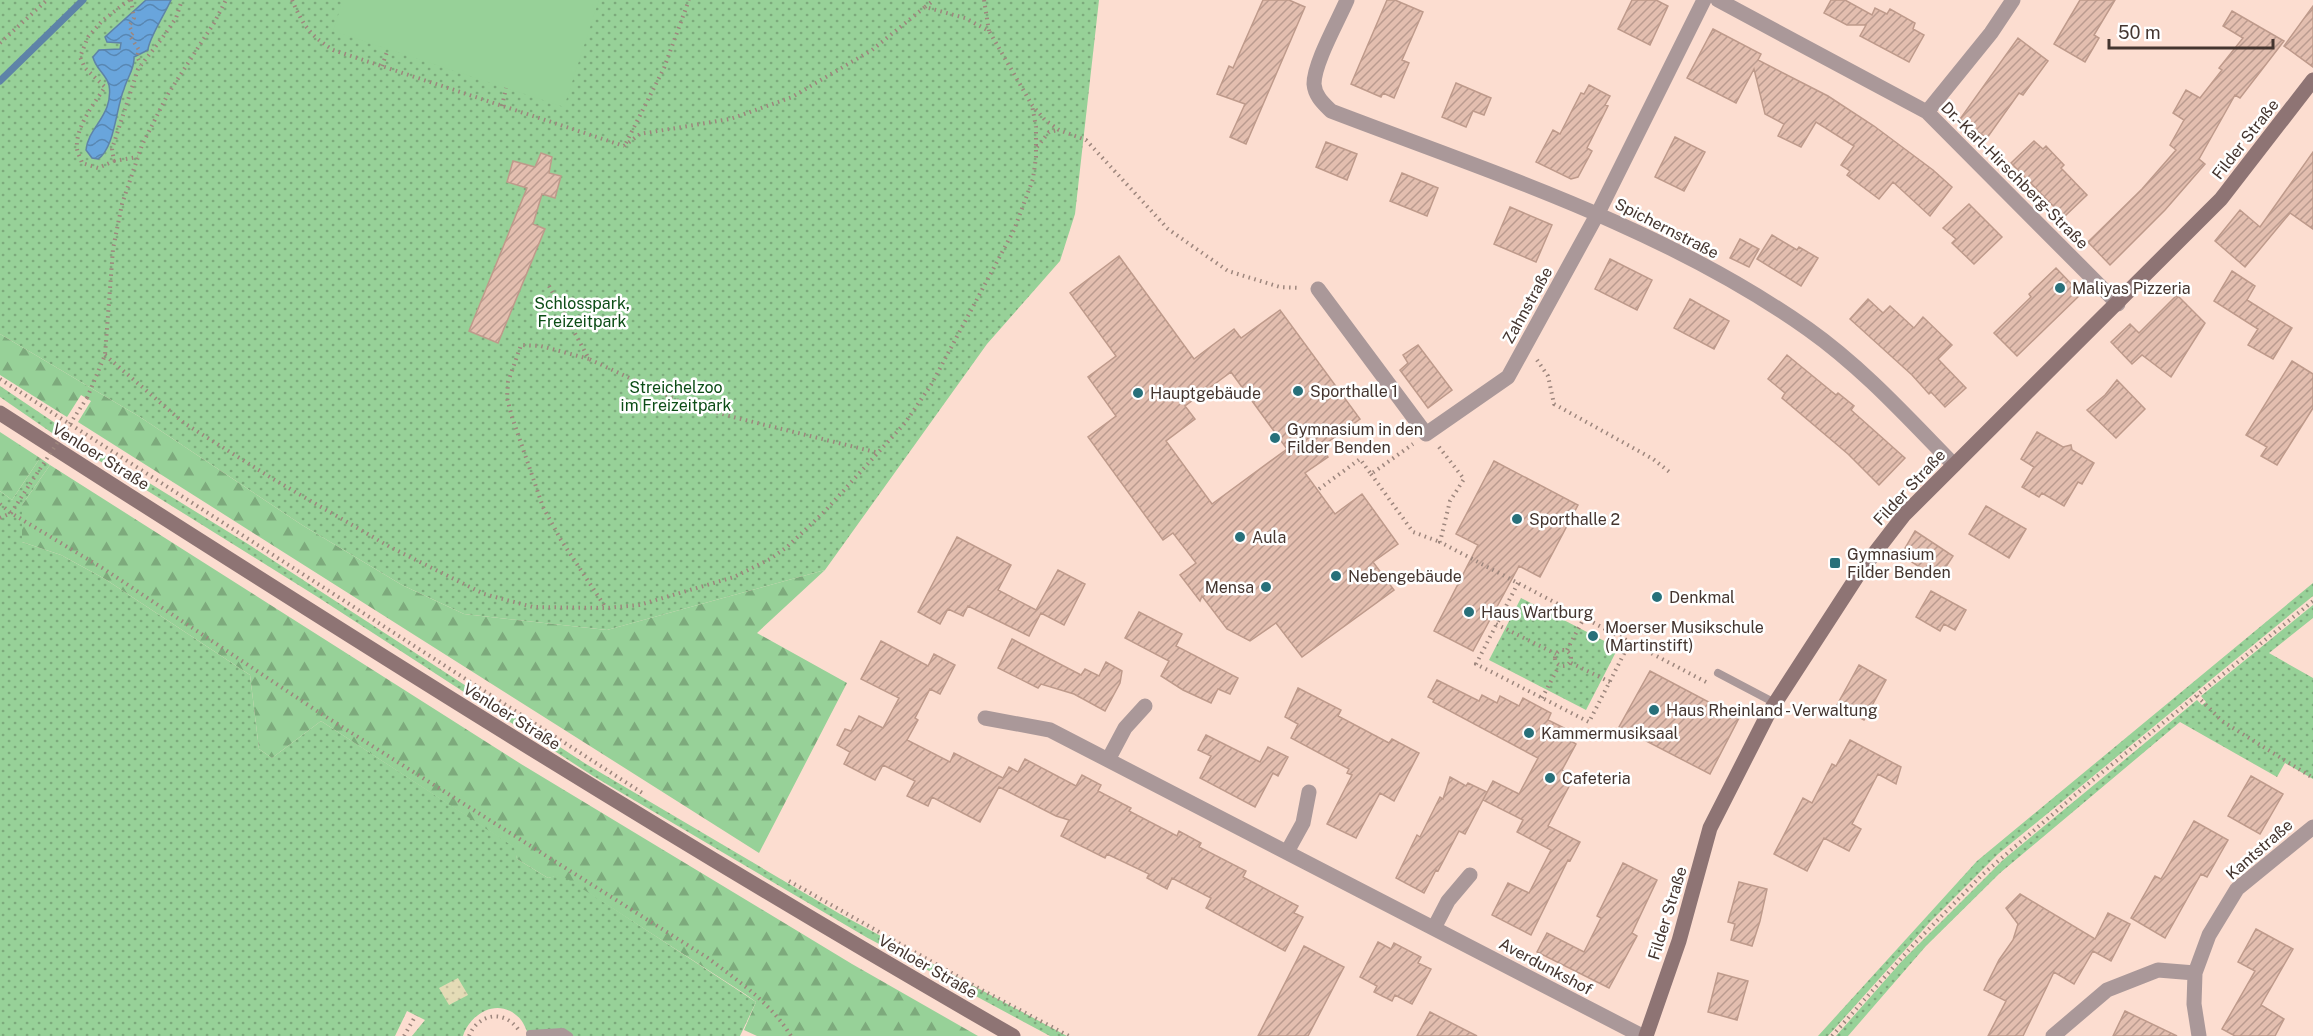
<svg xmlns="http://www.w3.org/2000/svg" width="2313" height="1036" font-family="'Public Sans',sans-serif">
<style>
.grass{fill:url(#grass-dots)}
.forest{fill:url(#forest-firs)}
.sand{fill:url(#sand-dots)}
.garden{fill:#97d198}
.water{fill:url(#water-waves);stroke:#5e83a8;stroke-width:1.5}
.lines{fill:none;stroke-linecap:round;stroke-linejoin:round}
.stream{stroke:#5e83a8;stroke-width:7}
.building{fill:url(#building-hatch);stroke:#be9a8b;stroke-width:1.5;fill-rule:evenodd}
.path{stroke:#9d867d;stroke-width:4;stroke-dasharray:1.5 4.5;stroke-linecap:butt}
.lane{stroke:#aa9899;stroke-width:8}
.street{stroke:#aa9899;stroke-width:15}
.secondary{stroke:#8e7474;stroke-width:15}
.path-bridge{stroke:#9d867d;stroke-width:4;stroke-dasharray:1.5 4.5;stroke-linecap:butt}
.poi-dot{fill:#27707a;stroke:#fff;stroke-width:2}
.labels{text-anchor:middle;stroke-width:5;stroke-linejoin:round;paint-order:stroke}
.street-label{font-size:16px;fill:#44352f;stroke:#fff}
.poi-label{font-size:16px;fill:#44352f;stroke:#fff;text-anchor:start}
.park-label{font-size:16px;fill:#0c4d16;stroke:#fff}
</style>
<defs>
<pattern id="grass-dots" width="8" height="8" patternUnits="userSpaceOnUse" patternTransform="scale(1.5)"><rect width="8" height="8" fill="#97d198"/><path d="M2 2h.1M6 6h.1" fill="none" stroke="#7daa7c" stroke-width="1.8" stroke-linecap="round"/></pattern>
<pattern id="forest-firs" width="22" height="20" patternUnits="userSpaceOnUse" patternTransform="scale(1.5)"><rect width="22" height="20" fill="#97d198"/><path d="M5 1l3.5 6h-7zM16 11l3.5 6h-7z" fill="#7daa7c"/></pattern>
<pattern id="sand-dots" width="8" height="8" patternUnits="userSpaceOnUse" patternTransform="scale(1.5)"><rect width="8" height="8" fill="#e4dbb6"/><path d="M2 2h.1M6 6h.1" fill="none" stroke="#c5bd9d" stroke-width="1.8" stroke-linecap="round"/></pattern>
<pattern id="water-waves" width="16" height="10" patternUnits="userSpaceOnUse" patternTransform="scale(1.5)"><rect width="16" height="10" fill="#69a5dc"/><path d="M0 5q4-4 8 0t8 0" fill="none" stroke="#5887b3"/></pattern>
<pattern id="building-hatch" width="6" height="6" patternUnits="userSpaceOnUse" patternTransform="scale(1.5)"><rect width="6" height="6" fill="#e3beaf"/><path d="M-1 1l2-2M0 6l6-6M5 7l2-2" fill="none" stroke="#ba9b8f"/></pattern>
</defs>
<rect width="100%" height="100%" fill="#fcddd0"/>
<path class="grass" d="M0 0H1099L1075 214 1060 261 987 344 825 570 607 630 464 614 402 585 302 525 140 417 0 334Z
M0 386 61 427 55 435 0 397Z
M70 434 248 544 586 764 840 914 1067 1036H1050L866 937 593 776 316 596 66 440Z
M40 458 50 465 22 505V542L61 555 105 579 250 675 259 749 272 758 321 721 515 847 517 859 548 878 561 874 756 1002 740 1036H529C526 1029 523 1020 516 1015 496 998 470 1014 463 1036H412L425 1020 407 1011 395 1036H0V491L12 500Z
M2313 583V596L1998 854 1930 922 1828 1036H1818L1977 861Z
M1521 598 1618 648 1586 710 1489 660Z
M2313 605V618L2269 653 2313 678V779L2285 763 2277 777 2180 722 2000 873 1926 946 1848 1036H1836L1902 961 2003 860 2197 700 2202 705 2206 702 2201 696Z"/>
<path class="forest" d="M0 334 140 417 302 525 402 585 464 614 607 630 825 570 757 633 847 683 759 853 78 422 91 401 81 395 67 417 0 375Z
M0 432 40 458 12 500 0 491Z
M50 465 521 764 852 964 978 1036H757L744 1030 756 1002 745 994 561 875 548 878 517 859 514 847 321 721 272 758 259 749 250 675 105 579 61 555 22 542V505Z"/>
<path class="sand" d="M458 978 468 995 449 1005 439 988Z"/>
<path class="garden" d="M343 0H599L564 107 333 31Z"/>
<path class="water" d="M146 0H171C166 12 148 40 148 50L134 57C135 68 127 78 124 89 116 107 115 148 98 159L92 158 86 150C88 127 114 115 109 85 106 74 95 68 93 57L99 50 120 49 121 43 107 42 105 37Z"/>
<g class="lines">
<path class="stream" d="M0 81 83 0"/>
</g>
<path class="building" d="M1263 0H1289L1305 7 1246 144 1230 137 1245 104 1217 94 1229 66 1233 68Z
M1387 0H1395L1423 12 1402 60 1409 63 1394 98 1383 93 1381 97 1351 84Z
M1632 0H1656L1668 6 1650 45 1618 29Z
M1831 0H1845L1872 15 1875 8 1887 14 1890 9 1915 23 1913 29 1924 35 1909 62 1860 36 1866 25H1847L1824 13Z
M2080 0H2115L2094 35 2099 38 2085 62 2054 44Z
M2313 6V67L2284 46Z
M2232 11 2284 41 2240 98 2235 95 2199 159 2205 164 2165 210 2110 265 2088 242 2142 189 2176 150 2170 145 2184 120 2173 113 2186 90 2200 98 2222 70 2219 68 2243 38 2223 26Z
M1713 29 1761 54 1758 60 1828 96 1874 126 1933 170 1952 187 1930 216 1893 182 1879 199 1847 175 1850 171 1841 165 1854 146 1816 122 1801 147 1778 136 1784 124 1765 114 1754 69 1736 103 1687 78Z
M2018 38 2048 61 2023 95 2019 93 1987 138 1960 119Z
M1456 83 1491 98 1484 115 1473 111 1466 127 1442 117Z
M1589 85 1610 96 1605 105 1608 106 1587 148 1592 151 1578 177 1571 179 1536 162 1553 130 1560 134 1581 93 1584 94Z
M1675 137 1705 152 1684 191 1655 177Z
M2034 141 2043 149 2046 146 2064 165 2061 168 2087 195 2064 217 2011 163Z
M1326 142 1357 154 1347 180 1316 167Z
M2313 152V229L2290 213 2245 267 2215 241 2240 210 2260 227Z
M541 153 552 157 549 173 561 176 555 198 542 194 533 224 545 229 498 343 469 331 527 188 507 182 513 161 535 167Z
M1402 173 1438 188 1427 216 1390 201Z
M1969 204 2002 237 1974 264 1952 243 1956 239 1943 228Z
M1510 207 1552 225 1536 262 1494 244Z
M1772 235 1797 250 1799 247 1818 258 1801 286 1757 259Z
M1740 239 1759 249 1749 267 1730 258Z
M1119 256 1194 359 1234 329 1241 338 1280 310 1360 419 1321 447 1328 457 1305 473 1335 514 1362 494 1398 544 1373 562 1394 590 1302 657 1276 623 1250 641 1227 629 1202 596 1200 601 1180 575 1196 563 1173 533 1163 540 1088 437 1116 416 1088 377 1116 356 1070 293ZM1231 372 1287 449 1212 504 1166 441 1195 419 1185 406Z
M1610 259 1652 280 1637 310 1595 289Z
M2056 268 2081 294 2017 356 1994 333 2031 297 2029 294Z
M2232 271 2255 286 2247 300 2292 328 2273 359 2248 345 2258 329 2214 301Z
M2177 295 2205 323 2171 377 2142 355 2132 364 2111 342 2130 324 2139 333Z
M1690 299 1729 321 1714 349 1674 328Z
M1868 299 1883 313 1890 306 1914 328 1923 317 1952 345 1938 359 1966 388 1945 407 1931 392 1929 394 1912 375 1850 319Z
M1418 345 1452 390 1428 408 1400 370 1408 363 1403 355Z
M1787 355 1836 395 1838 393 1854 406 1851 410 1905 458 1879 485 1848 454 1782 398 1785 393 1768 379Z
M2292 361 2313 374V408L2277 465 2261 456 2267 447 2246 435Z
M2117 380 2145 409 2116 438 2087 410 2105 395Z
M2037 432 2063 447 2071 445 2072 450 2094 463 2082 484 2078 482 2064 506 2042 493 2039 497 2022 487 2034 467 2021 459Z
M1494 461 1578 505 1540 577 1519 566 1473 651 1434 631 1478 545 1456 534Z
M1986 506 2026 529 2009 558 1969 534Z
M1915 531 1953 556 1938 579 1901 555Z
M957 537 1011 565 998 590 1036 610 1058 570 1085 584 1064 625 1041 613 1029 636 968 606 963 616 948 609 940 624 918 612Z
M1931 591 1966 610 1955 630 1944 624 1940 631 1916 617Z
M1139 612 1182 634 1176 646 1238 678 1230 694 1218 689 1211 703 1183 690 1161 676 1169 661 1125 638Z
M1012 639 1081 675 1085 669 1099 676 1106 662 1122 671 1120 683 1105 711 1074 694 1041 684 1038 688 998 668Z
M881 641 928 666 934 654 955 665 940 694 930 689 915 718 918 720 907 740 950 762 954 753 1003 778 1009 767 1018 772 1025 759 1076 786 1082 775 1101 785 1098 791 1131 808 1129 811 1177 836 1179 831 1201 843 1199 847 1246 871 1243 877 1298 906 1294 913 1303 917 1285 951 1206 908 1211 898 1172 878 1167 889 1147 878 1149 874 1107 854 1105 858 1061 836 1069 820 1056 816 999 787 980 822 932 797 928 806 907 796 915 781 883 765 875 780 844 764 850 752 837 745 845 729 851 731 859 716 883 728 899 698 861 679Z
M1859 665 1886 680 1864 720 1837 705Z
M1650 671 1739 718 1710 774 1619 727Z
M1437 680 1479 701 1482 695 1497 703 1500 696 1519 706 1523 698 1551 713 1548 720 1566 729 1565 732 1568 734 1566 738 1576 744 1562 770 1574 777 1548 826 1580 842 1570 861 1568 860 1531 935 1492 915 1508 883 1529 893 1551 850 1517 832 1523 820 1483 800 1493 781 1519 794 1538 758 1433 702 1434 700 1428 697Z
M1298 688 1341 710 1338 716 1389 743 1392 739 1419 753 1394 801 1380 793 1356 838 1327 824 1352 775 1347 773 1349 769 1291 738 1298 724 1285 717Z
M1206 735 1260 762 1268 747 1288 757 1278 776 1273 773 1255 807 1200 778 1211 756 1198 750Z
M1850 740 1901 767 1896 784 1878 774 1852 824 1861 829 1849 851 1824 838 1807 871 1774 854 1803 798 1812 803 1832 764 1836 766Z
M2251 776 2283 794 2260 834 2228 816Z
M1450 777 1466 786 1468 783 1487 792 1465 834 1459 831 1438 871 1436 870 1424 893 1396 878 1417 835 1420 837 1440 797 1443 799Z
M2194 821 2228 840 2207 877 2201 874 2165 938 2131 918 2155 876 2161 879Z
M1623 863 1657 880 1632 933 1637 936 1609 988 1537 952 1547 933 1584 952 1601 918 1597 916Z
M1739 882 1767 889 1760 921 1752 946 1731 940 1735 924 1728 922Z
M2020 894 2095 939 2108 913 2130 924 2111 961 2093 951 2074 984 2054 972 2023 1036H1988L2006 1001 1984 990 1999 960 2013 940 2018 924 2006 908Z
M2256 929 2293 949 2261 1005 2284 1019 2275 1036H2235L2222 1029 2255 971 2238 962Z
M1378 942 1391 949 1394 943 1421 957 1418 963 1431 969 1412 1004 1395 995 1392 1001 1374 992 1377 986 1360 977Z
M1304 946 1344 967 1308 1036H1258Z
M1718 973 1748 981 1737 1020 1708 1012Z
M2125 1011 2177 1036H2113Z
M1430 1012 1477 1036H1417Z"/>
<g class="lines">
<path class="path" d="M129 0 102 21 88 37 80 57 85 68 105 87C94 104 75 127 77 149 78 154 81 159 82 163L98 168 114 161 112 149 138 69 163 37 176 18 182 0
M131 0 134 18 129 26 133 33 130 36 139 50 137 56 141 65
M292 0C304 27 309 34 333 50L624 146
M984 0 989 31
M925 7 934 0
M0 43 47 0
M382 66 388 49
M502 106 506 88
M626 143 664 68 689 0
M624 146 640 134 730 119 792 97 872 50 925 7 965 18 989 31 1032 105 1045 120 1059 130 1086 140 1168 229 1228 271 1280 287 1301 288
M1037 147 1049 132 1058 130
M114 161 138 157
M549 286 589 359 681 402 733 417 879 453
M105 355 184 423 273 479 390 547 484 594 533 607 606 608 639 605 734 577 770 559 787 547 825 511 905 423 931 385 1014 230 1033 179 1036 157V127L1032 105
M589 359 541 346 521 345 508 382 507 398 512 417 543 507 561 540 606 608
M1537 360 1548 376 1554 404 1653 459 1672 474
M0 379 644 794
M87 398 105 355 113 249 122 204 142 145 168 94 214 23 226 0
M1439 447 1464 479 1450 501 1440 542 1706 682
M1371 474 1413 532 1440 542
M1319 489 1360 459 1371 474 1413 444
M0 504 11 513 104 569 320 713 708 958C738 981 770 1002 791 1036
M0 518 11 513 30 484
M1518 583 1476 664 1589 722 1630 642
M1496 624 1556 654
M1555 658a8 8 0 1 1 16 0a8 8 0 1 1-16 0Z
M1567 650 1584 618
M1571 663 1610 682
M2197 696 2222 721 2313 778
M1542 698 1559 666
M789 881 980 989 1069 1036
M404 1036 416 1015
M469 1036C478 1014 503 1009 518 1029
M1832 1036 1915 943 1983 874 2088 784 2313 601"/>
<path class="lane" d="M1718 673 1775 703
M530 1034 563 1032 569 1036"/>
<path class="street" d="M1347 0C1338 21 1314 63 1314 84 1315 96 1323 103 1331 111 1493 173 1665 228 1808 329 1863 368 1907 417 1954 465
M1718 0 1927 112 2118 304
M1927 112 1991 33 2013 0
M1318 289 1426 434 1508 377 1598 213 1704 0
M985 718 1050 730 1642 1036
M1108 760 1125 728 1145 706
M1287 852 1303 823 1309 792
M1434 928 1448 901 1470 875
M2053 1036 2107 990 2158 970 2195 973
M2199 1036 2194 1004 2195 973 2209 935 2237 889 2313 827"/>
<path class="secondary" d="M0 413C334 627 669 839 1013 1036
M1646 1036 1679 941 1710 828 1768 714 1860 572 1904 515 2221 199 2313 80"/>
<path class="path-bridge" d="M30 484 87 398"/>
</g>
<g class="poi-dot">
<circle cx="2060" cy="288" r="6"/>
<circle cx="1298" cy="391" r="6"/>
<circle cx="1138" cy="393" r="6"/>
<circle cx="1275" cy="438" r="6"/>
<circle cx="1517" cy="519" r="6"/>
<circle cx="1240" cy="537" r="6"/>
<rect x="1829" y="557" width="12" height="12" rx="3"/>
<circle cx="1336" cy="576" r="6"/>
<circle cx="1266" cy="587" r="6"/>
<circle cx="1657" cy="597" r="6"/>
<circle cx="1469" cy="612" r="6"/>
<circle cx="1593" cy="636" r="6"/>
<circle cx="1654" cy="710" r="6"/>
<circle cx="1529" cy="733" r="6"/>
<circle cx="1550" cy="778" r="6"/>
</g>
<g class="labels">
<g class="street-label">
<text transform="translate(2245 139) rotate(-52)" y="6">Filder Straße</text>
<text transform="translate(2015 175) rotate(45)" y="6">Dr.-Karl-Hirschberg-Straße</text>
<text transform="translate(1667 228) rotate(27)" y="6">Spichernstraße</text>
<text transform="translate(1527 305) rotate(-61)" y="6">Zahnstraße</text>
<text transform="translate(101 456) rotate(32)" y="6">Venloer Straße</text>
<text transform="translate(1909 487) rotate(-47)" y="6">Filder Straße</text>
<text transform="translate(512 716) rotate(32)" y="6">Venloer Straße</text>
<text transform="translate(2259 849) rotate(-41)" y="6">Kantstraße</text>
<text transform="translate(1667 913) rotate(-73)" y="6">Filder Straße</text>
<text transform="translate(928 966) rotate(30)" y="6">Venloer Straße</text>
<text transform="translate(1546 966) rotate(28)" y="6">Averdunkshof</text>
</g>
<g class="poi-label">
<text x="2072" y="294">Maliyas Pizzeria</text>
<text x="1310" y="397">Sporthalle 1</text>
<text x="1150" y="399">Hauptgebäude</text>
<text x="1287" y="435">Gymnasium in den<tspan x="1287" dy="18">Filder Benden</tspan></text>
<text x="1529" y="525">Sporthalle 2</text>
<text x="1252" y="543">Aula</text>
<text x="1847" y="560">Gymnasium<tspan x="1847" dy="18">Filder Benden</tspan></text>
<text x="1348" y="582">Nebengebäude</text>
<text x="1254" y="593" text-anchor="end">Mensa</text>
<text x="1669" y="603">Denkmal</text>
<text x="1481" y="618">Haus Wartburg</text>
<text x="1605" y="633">Moerser Musikschule<tspan x="1605" dy="18">(Martinstift)</tspan></text>
<text x="1666" y="716">Haus Rheinland - Verwaltung</text>
<text x="1541" y="739">Kammermusiksaal</text>
<text x="1562" y="784">Cafeteria</text>
</g>
<g class="park-label">
<text x="582" y="309">Schlosspark,<tspan x="582" dy="18">Freizeitpark</tspan></text>
<text x="676" y="393">Streichelzoo<tspan x="676" dy="18">im Freizeitpark</tspan></text>
</g>
</g>
<path d="M2109 39v9h164v-9" fill="none" stroke="#44352f" stroke-width="3"/>
<text x="2118" y="39" font-size="18" fill="#44352f" stroke="#ffffff" stroke-width="4.5" paint-order="stroke">50 m</text>
</svg>
